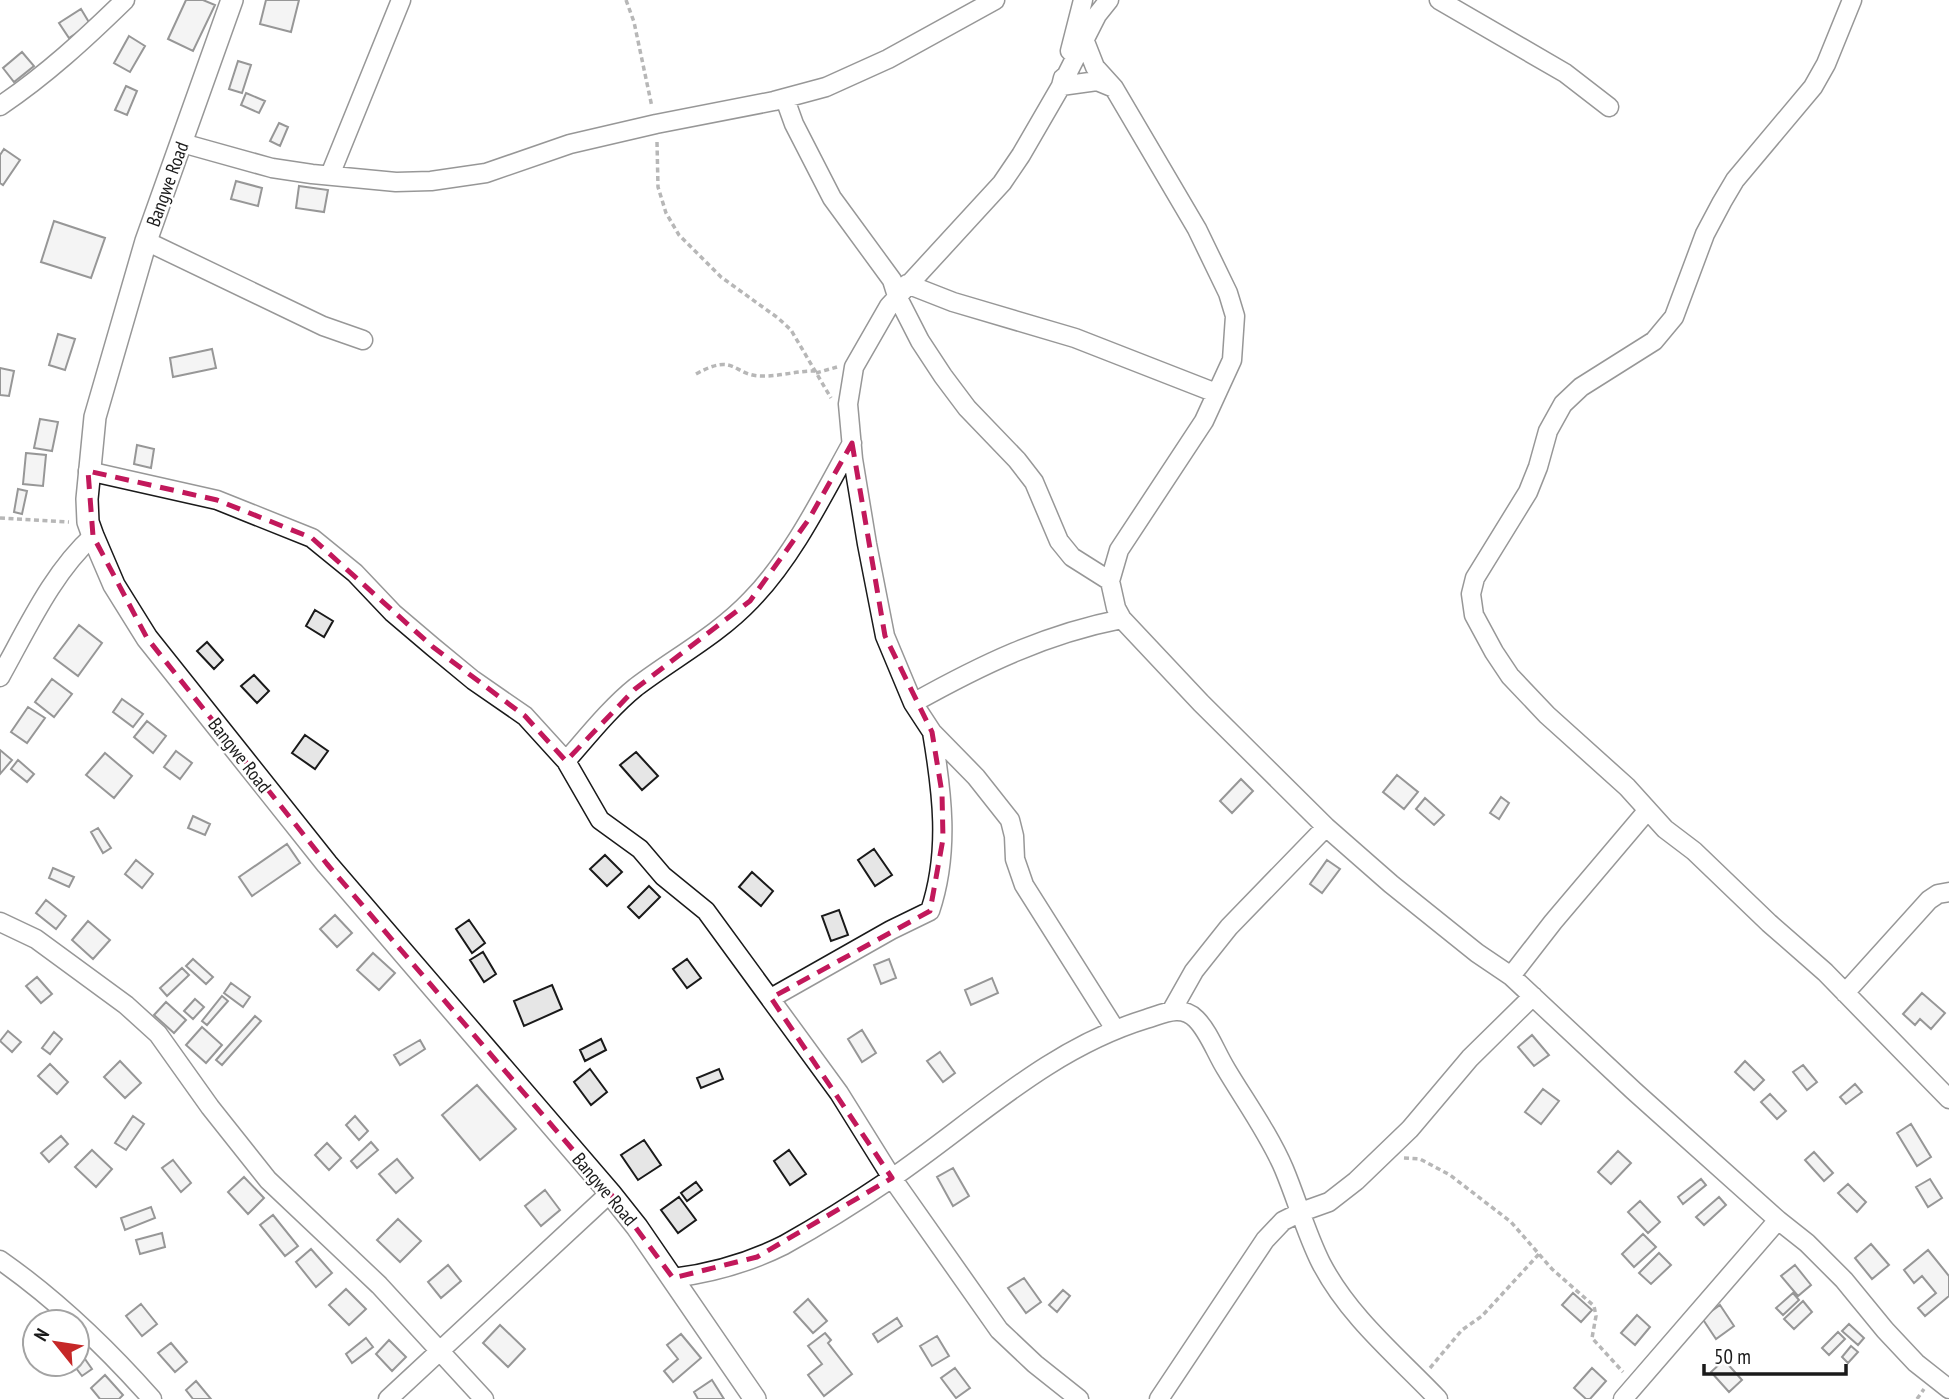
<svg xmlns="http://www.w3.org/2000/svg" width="1949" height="1399" font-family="'PT Sans Narrow',sans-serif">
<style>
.building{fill:#e6e6e6;stroke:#1a1a1a;stroke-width:2}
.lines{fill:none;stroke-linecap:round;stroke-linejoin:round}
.minor-casing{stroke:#1a1a1a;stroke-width:21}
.tertiary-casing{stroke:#1a1a1a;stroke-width:24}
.path{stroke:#5f5f5f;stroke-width:3.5;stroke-dasharray:5 3.5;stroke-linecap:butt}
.minor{stroke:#fff;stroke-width:18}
.tertiary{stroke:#fff;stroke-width:21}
.marked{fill:none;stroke:#c2185b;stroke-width:5;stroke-dasharray:14 9;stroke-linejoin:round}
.labels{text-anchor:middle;stroke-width:5;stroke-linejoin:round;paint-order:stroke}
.street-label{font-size:19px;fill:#1a1a1a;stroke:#fff}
</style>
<rect width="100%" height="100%" fill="#fff"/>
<path class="building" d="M186 0H203L215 5 193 51 168 39Z
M266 0H299L291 32 260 24Z
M81 9 90 24 69 38 59 23Z
M129 36 145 46 130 72 114 63Z
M22 52 34 66 14 82 3 68Z
M238 61 251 65 242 93 229 89Z
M126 86 137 91 127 115 115 110Z
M246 93 265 101 259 113 241 105Z
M279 123 288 127 280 146 270 141Z
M4 149 20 160 3 185 0 183V155Z
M236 181 262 188 258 206 231 199Z
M299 186 328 190 324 212 296 208Z
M54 221 105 238 91 278 41 262Z
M58 334 75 339 65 370 49 365Z
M212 349 216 368 173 377 170 358Z
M0 368 14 371 9 396 0 395Z
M40 419 58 422 52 451 34 448Z
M137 445 154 449 151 468 134 464Z
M26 453 46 455 43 486 23 484Z
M18 489 27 491 22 514 14 512Z
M315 610 333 621 324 637 306 626Z
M79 625 102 643 78 676 54 658Z
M207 642 223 660 214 669 197 651Z
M254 675 269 691 257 703 241 686Z
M52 679 72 694 54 717 35 702Z
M122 699 143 714 133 727 113 712Z
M28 707 45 718 27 743 11 732Z
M147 721 166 736 153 753 134 737Z
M305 735 328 751 315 769 292 753Z
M0 750 12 760 0 774Z
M176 751 192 763 180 779 164 767Z
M636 752 658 776 642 790 620 765Z
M105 753 132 776 114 798 86 775Z
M18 760 34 774 27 782 11 769Z
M1397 775 1418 792 1404 809 1383 792Z
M1241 779 1253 791 1232 813 1220 801Z
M1501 797 1509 803 1499 819 1490 813Z
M1425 798 1444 815 1434 825 1416 809Z
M193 816 210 824 205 835 188 828Z
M98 828 111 848 103 853 91 832Z
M287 844 300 863 252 896 239 877Z
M874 849 892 875 875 886 858 860Z
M605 855 622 872 607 886 590 869Z
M136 860 153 874 142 888 125 874Z
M1327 860 1340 869 1322 893 1310 884Z
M53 868 74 877 69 887 49 878Z
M752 872 773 891 761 906 739 887Z
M649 886 660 897 639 918 628 907Z
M46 900 66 916 56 929 36 913Z
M839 910 848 935 831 941 822 916Z
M335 915 352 933 337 947 320 929Z
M469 920 485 943 472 953 456 929Z
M88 921 110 940 93 959 72 940Z
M483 952 496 974 484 982 470 960Z
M373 953 395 973 379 990 357 970Z
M193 959 213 977 206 984 186 966Z
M687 959 701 978 687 988 673 969Z
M889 959 896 978 881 984 874 965Z
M182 968 189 975 167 996 160 988Z
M37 977 52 994 41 1003 26 986Z
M992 978 998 993 971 1005 965 990Z
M231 983 250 997 243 1007 224 993Z
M552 985 562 1009 524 1026 514 1001Z
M1922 993 1945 1013 1931 1029 1920 1019 1915 1025 1903 1014Z
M222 996 228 1001 207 1025 202 1021Z
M195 999 204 1007 193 1019 184 1011Z
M166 1002 186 1020 174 1033 154 1015Z
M255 1016 261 1021 222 1065 216 1060Z
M202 1027 222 1045 206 1063 186 1045Z
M862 1030 876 1053 862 1062 848 1039Z
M8 1031 21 1042 12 1052 0 1041Z
M54 1032 62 1039 50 1054 42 1048Z
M1532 1035 1549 1055 1534 1066 1518 1047Z
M601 1039 606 1050 585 1061 580 1050Z
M420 1040 425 1049 400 1065 394 1055Z
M940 1052 955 1073 943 1082 927 1061Z
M120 1061 141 1083 125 1098 104 1077Z
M1745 1061 1764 1080 1754 1090 1735 1072Z
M50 1064 68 1082 57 1094 38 1076Z
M1803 1065 1817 1082 1807 1090 1793 1072Z
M590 1069 607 1092 591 1105 574 1082Z
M719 1069 723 1079 701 1088 697 1078Z
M1855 1084 1862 1092 1846 1104 1840 1097Z
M477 1085 516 1129 480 1160 442 1115Z
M1543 1089 1559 1101 1541 1124 1525 1112Z
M1770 1094 1786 1111 1777 1119 1761 1102Z
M133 1116 144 1124 126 1150 115 1143Z
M355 1116 368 1131 359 1140 346 1125Z
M1911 1124 1931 1157 1917 1166 1897 1133Z
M61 1136 68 1144 49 1162 41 1153Z
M644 1140 661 1165 638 1180 621 1155Z
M371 1142 378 1150 357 1168 351 1161Z
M327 1143 341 1158 329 1170 315 1155Z
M92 1150 112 1169 96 1187 75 1167Z
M789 1150 806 1174 790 1185 774 1161Z
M1618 1151 1631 1163 1611 1184 1598 1172Z
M1814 1152 1833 1173 1824 1181 1805 1160Z
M397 1159 413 1178 396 1193 379 1174Z
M173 1160 191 1183 181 1192 162 1168Z
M953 1168 969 1196 953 1206 937 1177Z
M244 1177 264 1198 248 1214 228 1192Z
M1701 1179 1706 1185 1683 1204 1678 1197Z
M1930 1179 1942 1198 1928 1207 1916 1187Z
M696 1182 702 1190 687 1201 681 1193Z
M1848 1184 1866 1202 1857 1212 1838 1193Z
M545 1190 560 1210 541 1226 525 1206Z
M679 1197 696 1220 678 1233 661 1210Z
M1719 1197 1726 1205 1704 1225 1696 1217Z
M1640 1201 1660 1222 1648 1233 1628 1212Z
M151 1207 155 1218 125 1230 121 1218Z
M273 1215 298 1246 285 1256 260 1225Z
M398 1219 421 1241 400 1262 377 1240Z
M162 1233 165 1247 140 1254 136 1240Z
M1643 1234 1656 1247 1634 1267 1622 1254Z
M1871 1244 1889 1265 1872 1279 1855 1258Z
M311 1249 332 1273 316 1287 296 1262Z
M1928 1250 1949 1276V1296L1925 1316 1918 1308 1936 1293 1922 1276 1914 1283 1904 1270Z
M1659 1253 1671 1265 1651 1284 1639 1273Z
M448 1265 461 1281 441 1298 428 1282Z
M1795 1265 1811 1285 1798 1296 1781 1276Z
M1024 1278 1041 1302 1026 1313 1008 1288Z
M346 1289 366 1309 349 1325 329 1305Z
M1063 1290 1070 1296 1057 1312 1049 1305Z
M1573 1293 1592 1310 1581 1322 1562 1305Z
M1793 1293 1799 1300 1783 1315 1776 1308Z
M808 1299 827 1321 813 1333 794 1312Z
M1803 1301 1812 1312 1794 1329 1784 1319Z
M141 1304 157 1324 142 1336 126 1316Z
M1720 1305 1734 1326 1716 1339 1702 1318Z
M1637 1315 1650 1327 1635 1345 1621 1333Z
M897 1318 902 1326 878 1342 873 1334Z
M1849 1324 1864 1338 1858 1345 1842 1331Z
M500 1325 525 1349 508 1367 483 1343Z
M1838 1332 1845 1339 1829 1355 1822 1348Z
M825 1333 831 1340 828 1343 852 1374 824 1396 808 1375 822 1364 808 1346Z
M681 1334 701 1358 673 1382 664 1371 678 1359 667 1345Z
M937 1336 949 1356 932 1366 920 1346Z
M366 1338 373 1347 352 1363 346 1354Z
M389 1340 406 1357 392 1371 376 1354Z
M171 1343 187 1362 175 1372 158 1353Z
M1851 1346 1858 1352 1848 1363 1842 1357Z
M78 1349 92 1369 82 1376 73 1364H77Z
M1724 1360 1742 1380 1729 1392 1711 1372Z
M955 1368 970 1388 956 1398 941 1378Z
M1592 1368 1606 1381 1590 1399H1586L1574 1388Z
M105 1375 123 1395 119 1399H100L91 1388Z
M712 1380 724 1399H698L694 1392Z
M196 1381 211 1399H193L186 1390Z"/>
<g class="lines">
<g class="minor-casing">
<path id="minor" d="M1109 0 1097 15 1061 86 1021 155 1002 183 889 306 854 367 848 404 853 459 867 544 885 636 913 703 932 732 976 777 1010 820 1014 836 1015 859 1024 885 1115 1029
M1439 0 1565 73 1609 107
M1852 0 1826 64 1813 87 1735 180 1722 202 1705 234 1674 317 1654 341 1581 387 1563 404 1548 431 1538 467 1528 492 1475 578 1471 594 1474 615 1494 652 1510 676 1547 715 1627 787 1665 829 1694 851 1769 923 1825 972 1949 1099
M1084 39 1095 67 1114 88 1197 229 1228 293 1235 316 1232 360 1204 421 1119 550 1110 581 1116 608 1122 619 1201 703 1326 827 1391 884 1477 953 1511 976 1634 1091 1778 1220 1623 1399
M1070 51 1083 0
M1063 78 1061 86 1097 81 1114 88
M785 99 794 124 832 198 892 280 897 296 920 341 943 376 967 408 1017 460 1034 482 1059 541 1072 557 1110 581
M0 106C46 75 85 39 125 0
M182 143 272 168 312 174 396 182 431 181 486 173 570 144 656 124 774 101 826 87 888 59 995 0
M330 175 401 0
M146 241 323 326 363 340
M907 284 953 302 1075 338 1216 393
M88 471 217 500 312 538 355 573 393 613 433 647 473 680 525 716 566 761 600 820 640 849 663 876 706 911 839 1093 892 1178 999 1330 1035 1364 1079 1399
M0 677C27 629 52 573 93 536
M913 703C981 665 1045 634 1122 619
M566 761C588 736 610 708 636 687 674 658 718 635 751 600 793 557 823 495 852 443
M0 922 36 939 126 1005 158 1034 210 1107 268 1180 379 1285 484 1399
M1511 976 1553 922 1647 811
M1845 993 1929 900 1938 894 1949 892
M771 998 891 930 930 911C950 852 942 791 932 732
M1172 1010 1194 971 1229 927 1326 827
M1778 1220 1807 1243 1844 1280 1885 1330 1916 1363 1949 1389
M0 1260C57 1300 106 1347 152 1399
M673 1278C712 1273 748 1263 784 1245 820 1225 858 1201 892 1178 975 1121 1048 1049 1146 1019 1163 1014 1181 1004 1196 1019 1209 1032 1216 1053 1226 1069 1245 1101 1269 1134 1284 1169 1297 1200 1306 1233 1321 1263 1349 1317 1397 1356 1438 1399
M388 1399 610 1193
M1159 1399 1265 1240 1283 1221 1301 1212 1329 1202 1356 1181 1410 1129 1470 1058 1533 996"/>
</g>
<g class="tertiary-casing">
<path id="tertiary" d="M232 0 146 241 95 417 87 499 88 522 93 536 114 585 147 638 327 864 610 1193 637 1227 755 1399"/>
</g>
<path class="path" d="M626 0 634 22 652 107
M657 142 658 187 666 213 679 235 721 277 778 318 791 330 831 398
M816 373 837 367
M696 374C737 351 732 377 764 376 781 376 797 371 814 371
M0 518 69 522
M1404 1158 1420 1159 1450 1175 1511 1222 1552 1269 1594 1306 1596 1316 1592 1338 1623 1372
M1430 1368 1462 1330 1482 1316 1539 1254
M1917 1399 1924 1389"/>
<use href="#minor" class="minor"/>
<use href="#tertiary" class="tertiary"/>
</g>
<path d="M0 0H1949V1399H0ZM852 443 885 636 932 732 942 793 943 839 930 911 771 998 892 1178 757 1257 673 1278 610 1193 327 864 147 638 93 536 88 471 217 500 312 538 433 647 525 716 566 761 635 689 750 601 809 519Z" fill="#fff" fill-opacity=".55" fill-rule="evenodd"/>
<path class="marked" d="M852 443 885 636 932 732 942 793 943 839 930 911 771 998 892 1178 757 1257 673 1278 610 1193 327 864 147 638 93 536 88 471 217 500 312 538 433 647 525 716 566 761 635 689 750 601 809 519Z"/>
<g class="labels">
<g class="street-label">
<text transform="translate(167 184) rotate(-70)" y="7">Bangwe Road</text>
<text transform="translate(240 755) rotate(52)" y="7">Bangwe Road</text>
<text transform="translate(605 1189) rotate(50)" y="7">Bangwe Road</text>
</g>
</g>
<g transform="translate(56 1343) rotate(300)"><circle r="33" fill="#ffffff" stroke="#a3a3a3" stroke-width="2"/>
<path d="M0-5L12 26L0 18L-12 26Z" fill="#c62828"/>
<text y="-10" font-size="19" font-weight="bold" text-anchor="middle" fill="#1a1a1a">N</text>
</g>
<path d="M1704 1364v10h142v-10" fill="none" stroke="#1a1a1a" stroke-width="3.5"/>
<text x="1714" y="1364" font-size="21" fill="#1a1a1a" stroke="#ffffff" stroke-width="5" paint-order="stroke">50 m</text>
</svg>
